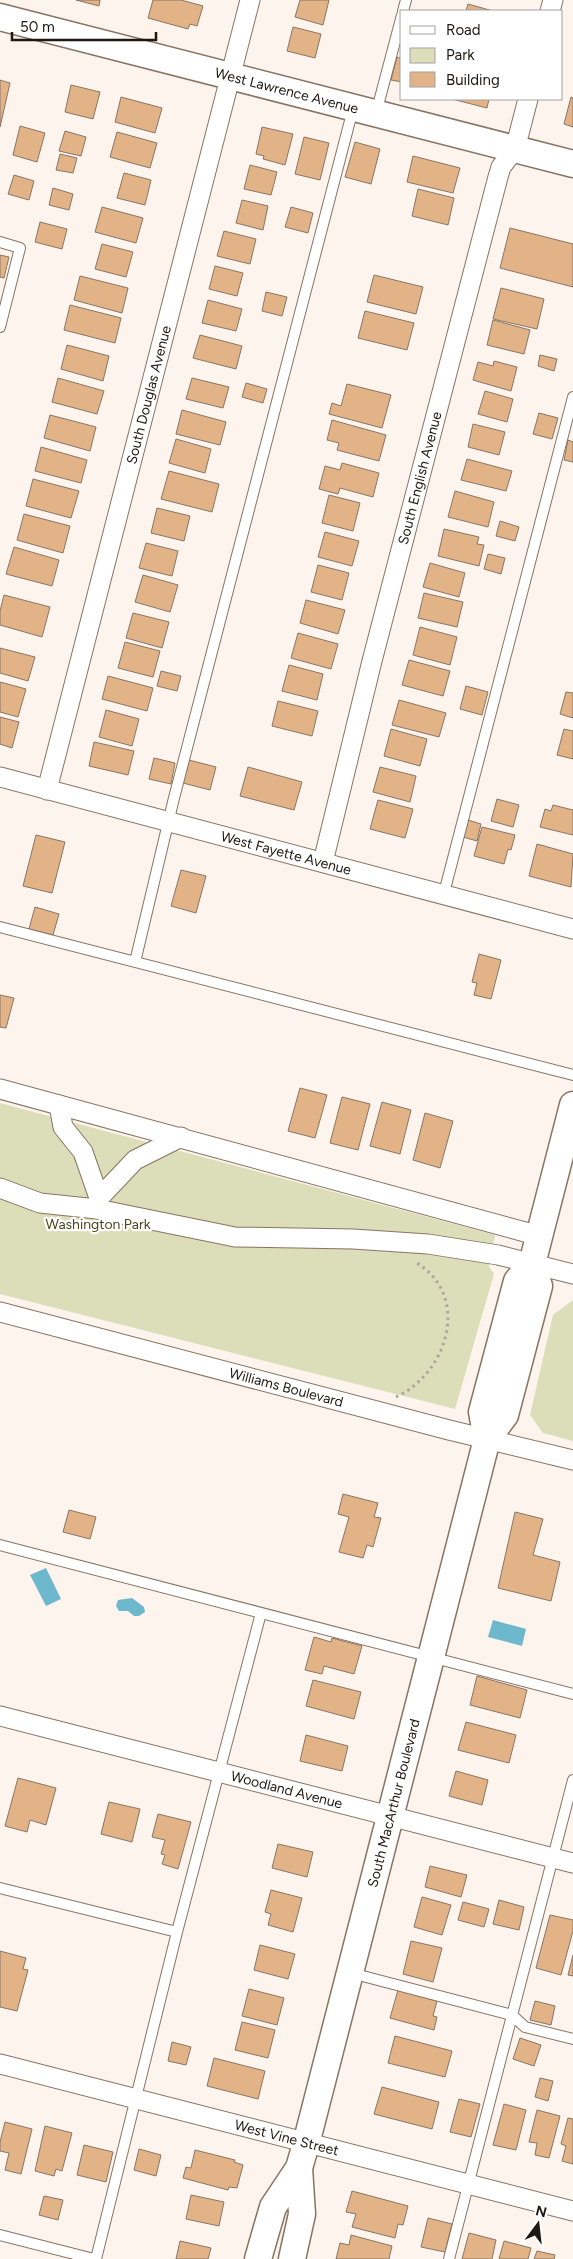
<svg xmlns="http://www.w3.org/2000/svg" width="573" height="2259" font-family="Figtree,sans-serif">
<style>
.green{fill:#dbdeb8}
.water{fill:#6eb8ce}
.building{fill:#e3b388;stroke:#897564}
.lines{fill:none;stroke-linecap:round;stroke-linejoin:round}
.lane-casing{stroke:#887463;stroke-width:12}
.street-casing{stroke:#887463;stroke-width:21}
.secondary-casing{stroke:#887463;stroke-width:29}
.path{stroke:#ada49d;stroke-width:3;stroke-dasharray:2.5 4;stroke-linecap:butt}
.lane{stroke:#fff;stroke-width:10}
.street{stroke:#fff;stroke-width:19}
.secondary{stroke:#fff;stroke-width:26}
.labels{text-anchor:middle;stroke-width:4.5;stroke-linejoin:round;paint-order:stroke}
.street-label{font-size:14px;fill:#1f1710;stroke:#fff}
.park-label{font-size:14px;fill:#47481b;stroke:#fff}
</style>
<rect width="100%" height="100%" fill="#fdf4ed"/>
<path class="green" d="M0 1103 495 1235 489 1267 494 1274 455 1409 0 1294Z
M573 1300V1441L543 1433 530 1415 553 1315Z"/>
<path class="water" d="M46 1568 61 1599 46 1606 30 1575Z
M132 1598 144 1607 145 1612 139 1616H134L128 1611H119L116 1606 118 1600Z
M493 1620 526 1629 522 1646 488 1637Z"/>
<path class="building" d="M76 0H100L99 6Z
M153 0H181L203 6 197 26 190 24 188 29 148 18Z
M300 0H329L323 25 295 17Z
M468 4 493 11H466Z
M293 27 321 34 315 58 287 51Z
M397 57 402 59V82L391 80Z
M0 80 10 83 0 127Z
M71 85 100 92 93 119 65 112Z
M121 97 162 108 155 133 115 122Z
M571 97 573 98V127L564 124Z
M452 99H489L487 108Z
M20 126 45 133 37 162 13 155Z
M262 127 293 134 285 165 263 159 264 156 256 154Z
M65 131 86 137 81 156 59 151Z
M117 132 157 143 150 168 110 157Z
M304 137 329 143 320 180 295 174Z
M355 142 380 149 371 184 345 177Z
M60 154 77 158 73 173 56 170Z
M413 156 460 168 453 193 407 182Z
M250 165 277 172 271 195 244 189Z
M124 173 151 180 145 205 117 198Z
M14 175 34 181 29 200 8 194Z
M53 188 73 194 69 210 49 205Z
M418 189 454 198 448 225 412 216Z
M242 200 268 206 263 230 236 223Z
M102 207 143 218 136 243 95 232Z
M291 207 313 213 308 233 285 227Z
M40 222 67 229 62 249 35 242Z
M510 228 573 244V287L500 268Z
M224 231 256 239 250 264 217 256Z
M102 244 133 252 126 277 95 269Z
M0 255 9 257 4 278 0 277Z
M215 266 243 273 237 296 209 289Z
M374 275 423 287 416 314 367 302Z
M80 276 128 288 122 313 74 300Z
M501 288 544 299 537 329 493 319Z
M266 292 287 297 282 316 262 311Z
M208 300 242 309 236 331 202 323Z
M70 305 121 318 115 343 64 330Z
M365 311 414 323 407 350 358 338Z
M493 320 530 330 524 354 487 345Z
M200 335 242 346 236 369 193 358Z
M67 345 109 356 103 381 61 369Z
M540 355 557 359 554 371 538 366Z
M494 361 517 367 511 391 473 380 478 362 493 366Z
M58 378 104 391 97 414 52 402Z
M192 378 229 387 223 408 186 399Z
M246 383 267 389 263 403 242 397Z
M347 384 391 395 382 428 329 414 332 403 341 406Z
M485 391 513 399 507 422 478 414Z
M182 410 226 422 220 445 176 434Z
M539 413 558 418 552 439 533 434Z
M50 415 96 427 90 451 44 438Z
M332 420 386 435 379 461 337 450 339 443 327 440Z
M473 424 505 432 499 455 468 447Z
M176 439 211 449 205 473 169 463Z
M568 440 573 442V462L564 460Z
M41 447 87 460 81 483 35 471Z
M467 459 512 471 506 491 461 480Z
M342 463 379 473 373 497 340 488 338 494 319 489 325 466 340 470Z
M169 471 219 484 212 512 161 499Z
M33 479 79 491 71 518 26 506Z
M455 491 494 502 488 527 448 517Z
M329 495 360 503 353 531 322 523Z
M157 508 190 516 184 541 151 533Z
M24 514 70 526 63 553 17 540Z
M500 521 519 527 515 541 496 536Z
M444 529 479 537 477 544 484 545 479 566 438 556Z
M325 532 359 541 352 566 318 557Z
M146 543 178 551 172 576 139 568Z
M14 547 59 560 52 586 6 574Z
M488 554 505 558 501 574 484 569Z
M430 563 465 573 459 597 423 587Z
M318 565 349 573 342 600 311 592Z
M143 575 178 585 170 612 135 602Z
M424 593 463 602 457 627 418 618Z
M4 595 50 607 42 637 0 625V611Z
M306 600 345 610 338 634 300 623Z
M133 613 169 622 162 648 126 638Z
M420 627 457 637 450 665 413 655Z
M298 633 338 644 331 669 291 658Z
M125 642 160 651 153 677 118 668Z
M0 648 35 657 28 681 0 673Z
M409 660 450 671 443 696 402 685Z
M289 665 323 674 317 700 282 691Z
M161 671 181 676 177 691 157 686Z
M108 676 153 688 147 711 102 699Z
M0 682 26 689 18 717 0 712Z
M466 686 488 692 482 715 460 709Z
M566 692 573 693V718L560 714Z
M399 700 446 713 439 737 392 725Z
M278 701 318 711 312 736 272 726Z
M106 710 139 719 132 746 99 737Z
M0 717 19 722 12 748 0 744Z
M391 729 427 739 420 766 384 756Z
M564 729 573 731V759L557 755Z
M94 742 134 751 128 775 89 766Z
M154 758 175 763 171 784 149 779Z
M189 760 216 767 210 790 183 783Z
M248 767 302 782 294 810 240 796Z
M380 767 416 776 410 802 373 792Z
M497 799 519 805 513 827 491 821Z
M378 800 413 809 405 838 370 829Z
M553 805 573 810V835L540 827 545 809 551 811Z
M468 820 481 824 477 841 463 837Z
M482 827 515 835 511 850 508 849 504 864 474 856Z
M36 835 65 842 52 893 23 886Z
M537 844 573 854 571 887 529 876Z
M181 870 206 876 196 913 171 906Z
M35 907 59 914 53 935 29 929Z
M479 954 501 960 491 999 474 995 477 983 472 982Z
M0 995 14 998 6 1028 0 1027Z
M300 1088 327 1095 315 1138 288 1131Z
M342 1097 370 1104 358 1150 330 1143Z
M382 1102 411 1110 400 1154 370 1146Z
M425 1113 453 1121 440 1168 413 1160Z
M343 1494 378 1503 374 1517 381 1518 373 1547 367 1545 363 1558 339 1552 349 1517 338 1514Z
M69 1510 96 1517 90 1539 63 1532Z
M515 1512 543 1519 533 1555 560 1562 551 1601 498 1588Z
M314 1637 331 1642 332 1638 362 1646 354 1674 324 1666 322 1674 305 1670Z
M477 1676 527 1690 520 1718 470 1705Z
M313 1680 361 1692 354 1719 306 1706Z
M466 1722 516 1735 509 1763 458 1750Z
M306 1735 348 1746 342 1771 300 1761Z
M456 1771 488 1780 482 1805 449 1796Z
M18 1778 56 1788 46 1825 30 1820 27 1832 5 1826Z
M109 1802 140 1809 132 1842 101 1834Z
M158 1814 191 1822 178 1869 162 1864 165 1855 161 1854 165 1840 152 1837Z
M278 1844 313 1852 307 1877 272 1868Z
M430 1866 467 1875 461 1897 425 1887Z
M271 1890 302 1898 293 1932 268 1925 271 1914 265 1912Z
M422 1897 451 1905 442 1935 414 1927Z
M499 1900 524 1907 519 1930 493 1924Z
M463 1902 489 1909 484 1927 458 1920Z
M550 1915 573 1920V1931L561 1975 536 1968Z
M411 1941 442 1948 433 1982 403 1974Z
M260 1945 295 1954 288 1979 254 1970Z
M0 1951 26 1958 23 1969 28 1970 17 2011 0 2007Z
M573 1955V1976L568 1975Z
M249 1989 284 1998 277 2025 242 2016Z
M398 1990 437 2001 433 2016 437 2017 434 2030 390 2018Z
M535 2001 555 2006 551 2025 530 2020Z
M242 2022 275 2030 268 2058 235 2050Z
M395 2036 452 2051 445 2077 388 2063Z
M520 2038 541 2045 534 2066 513 2059Z
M172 2042 191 2047 186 2065 168 2061Z
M214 2058 265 2071 258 2099 207 2086Z
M540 2078 553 2081 548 2101 535 2097Z
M382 2087 439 2102 432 2129 374 2114Z
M459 2099 480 2104 471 2137 450 2132Z
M504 2104 526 2110 516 2150 493 2145Z
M537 2110 560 2116 549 2158 535 2155 537 2143 529 2142Z
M568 2118 573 2119V2164L562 2161 566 2146 561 2144Z
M5 2122 32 2129 21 2174 5 2170 9 2153 0 2151V2142Z
M45 2126 72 2133 62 2171 56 2169 54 2176 35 2171Z
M84 2145 113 2152 106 2182 77 2175Z
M139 2149 161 2155 156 2176 134 2170Z
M195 2150 235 2160 234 2162 243 2165 237 2188 229 2187 228 2190 183 2178 186 2167 191 2168Z
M352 2191 408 2206 403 2225 398 2224 395 2238 352 2227 356 2214 346 2212Z
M191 2195 224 2202 219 2226 186 2219Z
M44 2196 63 2200 58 2220 39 2215Z
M428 2218 452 2224 445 2252 421 2247Z
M469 2233 496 2240 492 2259H462Z
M351 2235 392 2246 389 2259H336L340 2243 349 2245Z
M180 2241 211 2248 208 2259H176Z
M504 2241 531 2248 528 2259H499Z
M537 2251 555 2255 554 2259H534Z"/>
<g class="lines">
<g class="lane-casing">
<path id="lane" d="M403 11 406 0
M376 113 402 15
M0 242 20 248 0 327
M444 893 573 397
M0 927 573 1075
M135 962 174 798 353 109
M0 1545 573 1694
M0 1888 177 1932
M351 1973 512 2015 525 2027 573 2039
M0 2235 94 2259
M96 2259 177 1932 261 1613
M449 2259 573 1780"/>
</g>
<g class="street-casing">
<g id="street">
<path d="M550 11 553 0"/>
<path id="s1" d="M0 777 573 929"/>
<path id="s2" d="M47 790 250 0"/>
<path id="s3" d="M323 862 372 661 498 177 501 167 515 149 528 99"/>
<path d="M0 1089 540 1236"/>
<path d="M59 1105 63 1127 83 1152 99 1198"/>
<path d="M0 1188 40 1203 97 1209 235 1237 353 1239 428 1244 498 1255 573 1274"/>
<path d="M97 1209 99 1198 135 1160 181 1137"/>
<path id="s4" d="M0 1312 449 1430 573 1460"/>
<path id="s5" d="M0 1716 573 1863"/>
<path id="s6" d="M0 2064 573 2211"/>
</g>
</g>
<g class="secondary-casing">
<g id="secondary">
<path id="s7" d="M0 17 573 164"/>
<path d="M487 1439 482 1412 517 1281 532 1264 573 1105"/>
<path id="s8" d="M258 2259 273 2207 299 2168 306 2144 487 1439 505 1415 539 1286 532 1264"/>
<path d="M292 2259 302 2214 299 2168"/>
</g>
</g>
<path class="path" d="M396 1397C448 1373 472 1295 415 1262"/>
<use href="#lane" class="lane"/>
<use href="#street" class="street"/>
<use href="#secondary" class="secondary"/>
</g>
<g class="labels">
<g class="street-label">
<text dy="5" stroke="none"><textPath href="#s7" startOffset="296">West Lawrence Avenue</textPath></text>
<text dy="5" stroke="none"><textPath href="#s2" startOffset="408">South Douglas Avenue</textPath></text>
<text dy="5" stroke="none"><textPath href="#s3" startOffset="396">South English Avenue</textPath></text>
<text dy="5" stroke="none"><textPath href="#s1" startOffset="296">West Fayette Avenue</textPath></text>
<text dy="5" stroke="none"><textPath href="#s4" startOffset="296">Williams Boulevard</textPath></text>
<text dy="5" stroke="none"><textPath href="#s5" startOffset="296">Woodland Avenue</textPath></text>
<text dy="5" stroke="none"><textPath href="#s8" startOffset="478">South MacArthur Boulevard</textPath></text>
<text dy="5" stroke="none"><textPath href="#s6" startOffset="296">West Vine Street</textPath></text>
</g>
<g class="park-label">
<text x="98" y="1229">Washington Park</text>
</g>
</g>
<rect x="400" y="10" width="162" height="90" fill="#ffffff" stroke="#a5a29f"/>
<rect x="410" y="26" width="25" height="8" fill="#ffffff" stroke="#a5a29f"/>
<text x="446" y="35" font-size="15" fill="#1f1710">Road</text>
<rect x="410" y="48" width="25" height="15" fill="#dbdeb8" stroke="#a5a29f"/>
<text x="446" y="60" font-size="15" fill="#1f1710">Park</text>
<rect x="410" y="72" width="25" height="15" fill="#e3b388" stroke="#a5a29f"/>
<text x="446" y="85" font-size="15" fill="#1f1710">Building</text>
<g transform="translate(538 2224) rotate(15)" stroke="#ffffff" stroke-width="4" paint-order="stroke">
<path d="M0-4L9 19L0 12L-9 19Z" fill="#1f1710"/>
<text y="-8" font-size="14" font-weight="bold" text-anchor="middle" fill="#1f1710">N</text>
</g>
<path d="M12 32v8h144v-8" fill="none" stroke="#1f1710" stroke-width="2.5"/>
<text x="20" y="32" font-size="15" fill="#1f1710" stroke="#ffffff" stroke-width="4" paint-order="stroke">50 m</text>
</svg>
